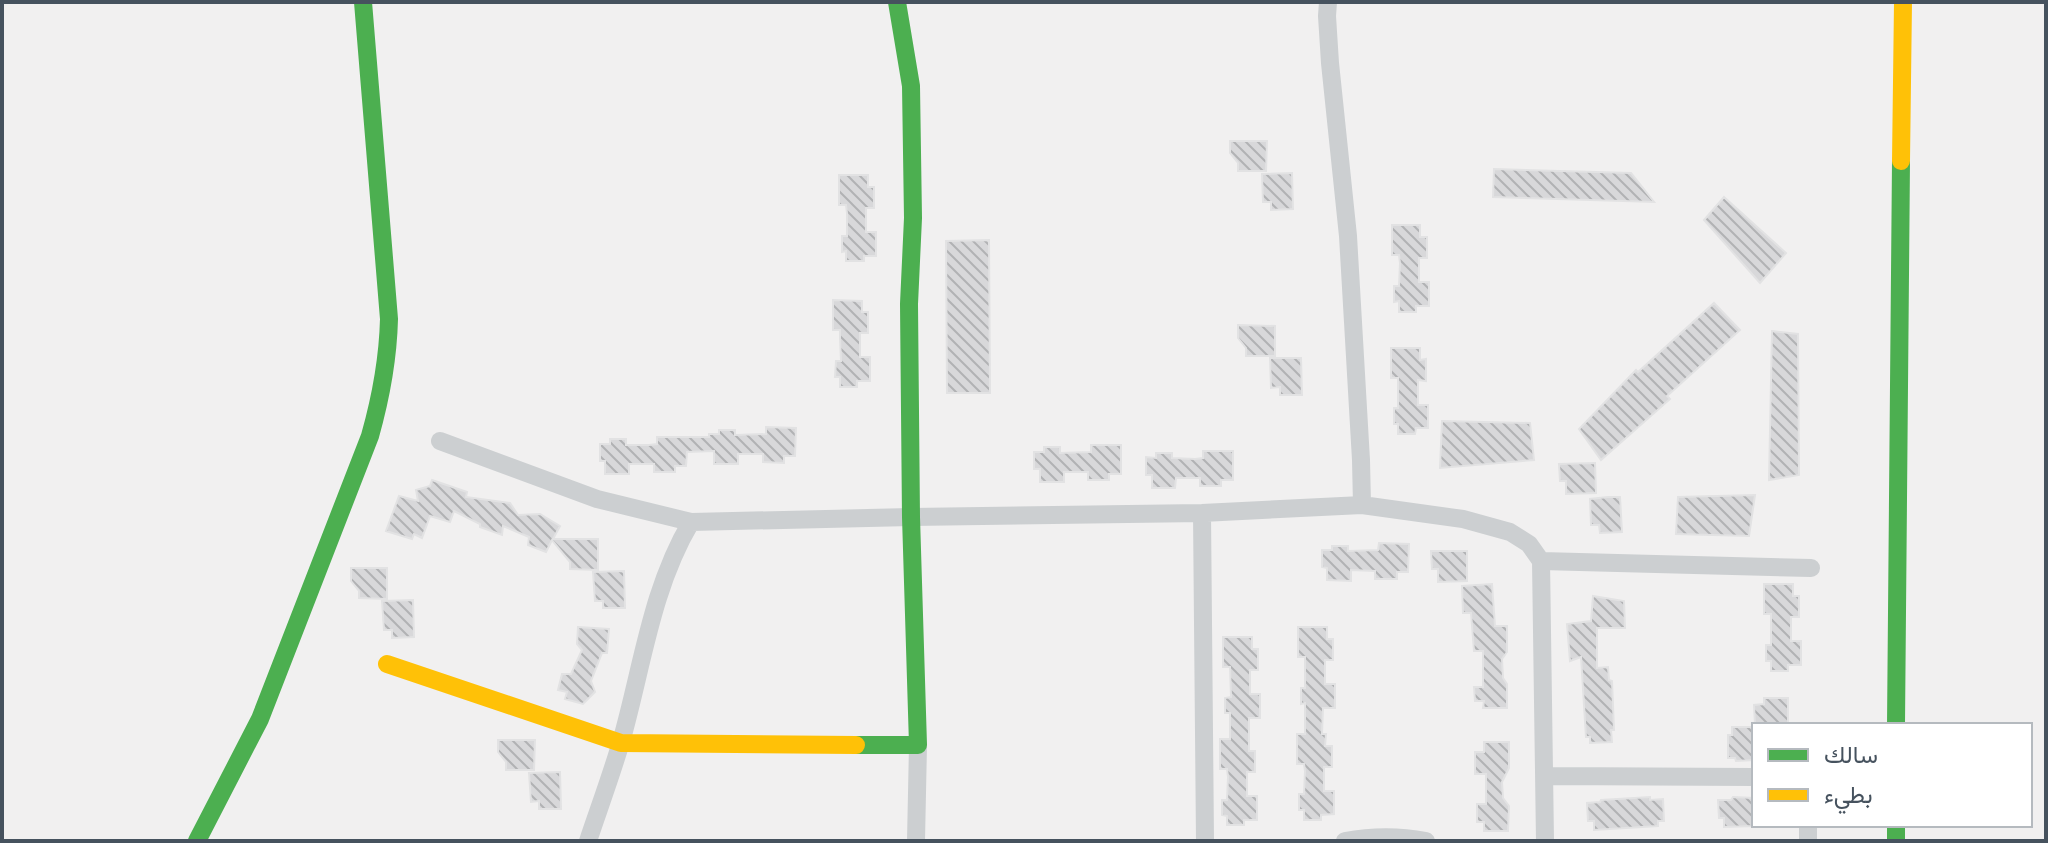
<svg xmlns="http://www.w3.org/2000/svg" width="2048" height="843" font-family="Arial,Vazirmatn,sans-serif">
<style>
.building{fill:url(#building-back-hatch);stroke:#e2e2e3;stroke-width:2}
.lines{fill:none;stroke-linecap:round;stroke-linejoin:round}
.street{stroke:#cccfd1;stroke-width:18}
.fast{stroke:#4caf50;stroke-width:18}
.slow{stroke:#ffc107;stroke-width:18}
</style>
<defs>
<pattern id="building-back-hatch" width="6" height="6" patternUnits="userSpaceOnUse" patternTransform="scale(2)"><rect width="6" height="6" fill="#d8d8da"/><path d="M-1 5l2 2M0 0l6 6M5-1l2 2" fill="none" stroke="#b1b2b4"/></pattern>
</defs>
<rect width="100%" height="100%" fill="#f1f0f0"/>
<path class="building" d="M1230 141H1267L1266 171H1238V163L1230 153Z
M1494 169 1631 173 1654 202 1493 197Z
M1292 173 1293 209 1271 210V202H1263L1262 174Z
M839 175H868V187H874V208H866V232H876V256H864V261H846V251L842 252V236H847V213L846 205H839Z
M1724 197 1786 253 1760 283 1704 220Z
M1392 225H1420V237H1427V258H1419V282H1429V306H1416V312H1399V301L1394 302V286H1399L1400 263 1399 255H1392Z
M989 240 990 393H947L946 241Z
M833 300 862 301V312H868V333H860V357H870V381H857V387H840V377H835L836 361H841L840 338V330H833Z
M1714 303 1740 330 1667 396 1670 399 1601 460 1579 429 1636 370 1638 372Z
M1238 325 1275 326V356H1246V348L1238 338Z
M1772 331 1798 334 1799 475 1769 480Z
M1391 348H1420V360L1426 359V381L1418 380V405H1428V428H1416L1415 434H1398V424H1394V408H1398V378H1391Z
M1270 358H1301L1302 395H1280V387L1271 388Z
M1442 421 1530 423 1534 460 1440 468Z
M766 427 796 428 795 456H784V463L763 462V454H738V464H714V451L687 452 686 466H675V472H654V464H629V474H605V461H600V444H610V439H626V445H649L657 444V437H709V434H719V430H735V435L766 434Z
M1091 445H1121V474H1109V480H1088V472H1064V482H1040V469H1034V452H1044V447H1060V453L1091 452Z
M1203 451H1233V480H1221V486H1200V478H1176L1175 488H1152V475H1146V457L1156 458V453H1172V458L1195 459 1203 458Z
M1595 463 1596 493 1566 494V481H1560L1559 464Z
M432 480 467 492 466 497 510 503 518 515 540 514 560 526 553 539H598V570L570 569V562L552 540 546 552 528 545 529 537 503 526 502 535 480 527V524L454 511 450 522 430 516 422 538 414 534 412 539 386 531 399 496 418 501 416 490 430 486Z
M1755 495 1749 536 1676 534 1678 497Z
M1608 497H1620L1622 532 1600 533 1599 525H1591L1590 499Z
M1379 543 1409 544 1408 572H1397V579H1375V571L1351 570V581L1327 580V568L1322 567V550H1332V546H1348V551L1378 550Z
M1431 551H1467V581L1438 582V569H1432Z
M351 568H387V599L359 598V591L351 581Z
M624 571 625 608H603V601H595L593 572Z
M1492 584 1495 626H1507V652L1502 659 1503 678 1507 684V708H1483L1484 701H1475L1474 687H1483V651H1474L1471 613H1463L1462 586Z
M1764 584H1793V596H1799V617H1791V641H1801V665H1788V671H1771V661H1766V645H1771V614H1764Z
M1593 596 1624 601 1625 628H1597V668L1608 667 1609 680 1612 681 1614 730H1611L1612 742 1590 743V737H1586L1581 657 1570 661 1567 624 1591 621Z
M413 600 414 637 392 638V630H384L382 601Z
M578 627 609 629 607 653H602L591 681 595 692 583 704 565 699 567 692 558 690 562 674H571L582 650 577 644Z
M1298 627H1327V639H1333V660H1325V684H1335V708H1323L1322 734H1326L1325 746H1332V767H1324V791H1334V814L1321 815V820H1304V810H1299V794H1304L1305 771 1304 764H1297V734H1305V703L1301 704V688H1305V657H1298Z
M1223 637H1252V649H1258V670H1250V694H1260V718H1249V751H1255V772H1247V796H1257V820H1244V825H1227V816L1222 815V800H1227L1228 777 1227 769H1220V739H1230V713H1225V698L1231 697 1230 667H1223Z
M1764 698H1788V725H1755L1754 705 1764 704Z
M1732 727H1754V760L1736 761 1735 758H1728V735H1732Z
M498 740H535L534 770H506V762L498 752Z
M1484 742H1509V768L1502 782 1503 798 1509 806 1508 831H1484V822H1477V804H1486V774H1475V752H1484Z
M560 772 561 809H539V801L531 802 529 773Z
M1650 797V800L1663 799 1664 821H1658V826L1594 830V821H1588L1587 803 1600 802 1601 800Z
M1733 797 1754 798V826L1724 827V818H1719L1718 800H1731Z"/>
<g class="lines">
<path class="street" d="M1328 2 1327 16 1330 63 1348 236 1361 460 1362 505 1463 519 1510 532 1529 544 1541 561 1545 841
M440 441 597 499 691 522
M1202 513 1205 841
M1541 561 1811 568
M1545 776 1754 777
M1808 825V841
M588 841C599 808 611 776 621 742 642 669 651 589 691 522L911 517 1202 513 1362 505
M916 841 918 745
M1345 841C1373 836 1399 836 1426 841"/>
<path class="fast" d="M1896 725 1901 161
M856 745H918L911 517 909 304 913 218 911 86 897 2
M1896 825V841
M197 841 260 719 370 436C381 397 388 359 389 319L363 2"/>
<path class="slow" d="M1901 161 1903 2
M387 664 621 743 856 745"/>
</g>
<rect width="2048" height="843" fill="none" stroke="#46525e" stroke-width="8"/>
<rect x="1752" y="723" width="280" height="104" fill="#ffffff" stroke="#b5babf" stroke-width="2"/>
<rect x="1768" y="749" width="40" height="12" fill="#4caf50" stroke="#b5babf" stroke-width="2"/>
<text x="1824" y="763" font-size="24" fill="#46525e">سالك</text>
<rect x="1768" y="789" width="40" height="12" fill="#ffc107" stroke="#b5babf" stroke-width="2"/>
<text x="1824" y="803" font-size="24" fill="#46525e">بطيء</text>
</svg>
